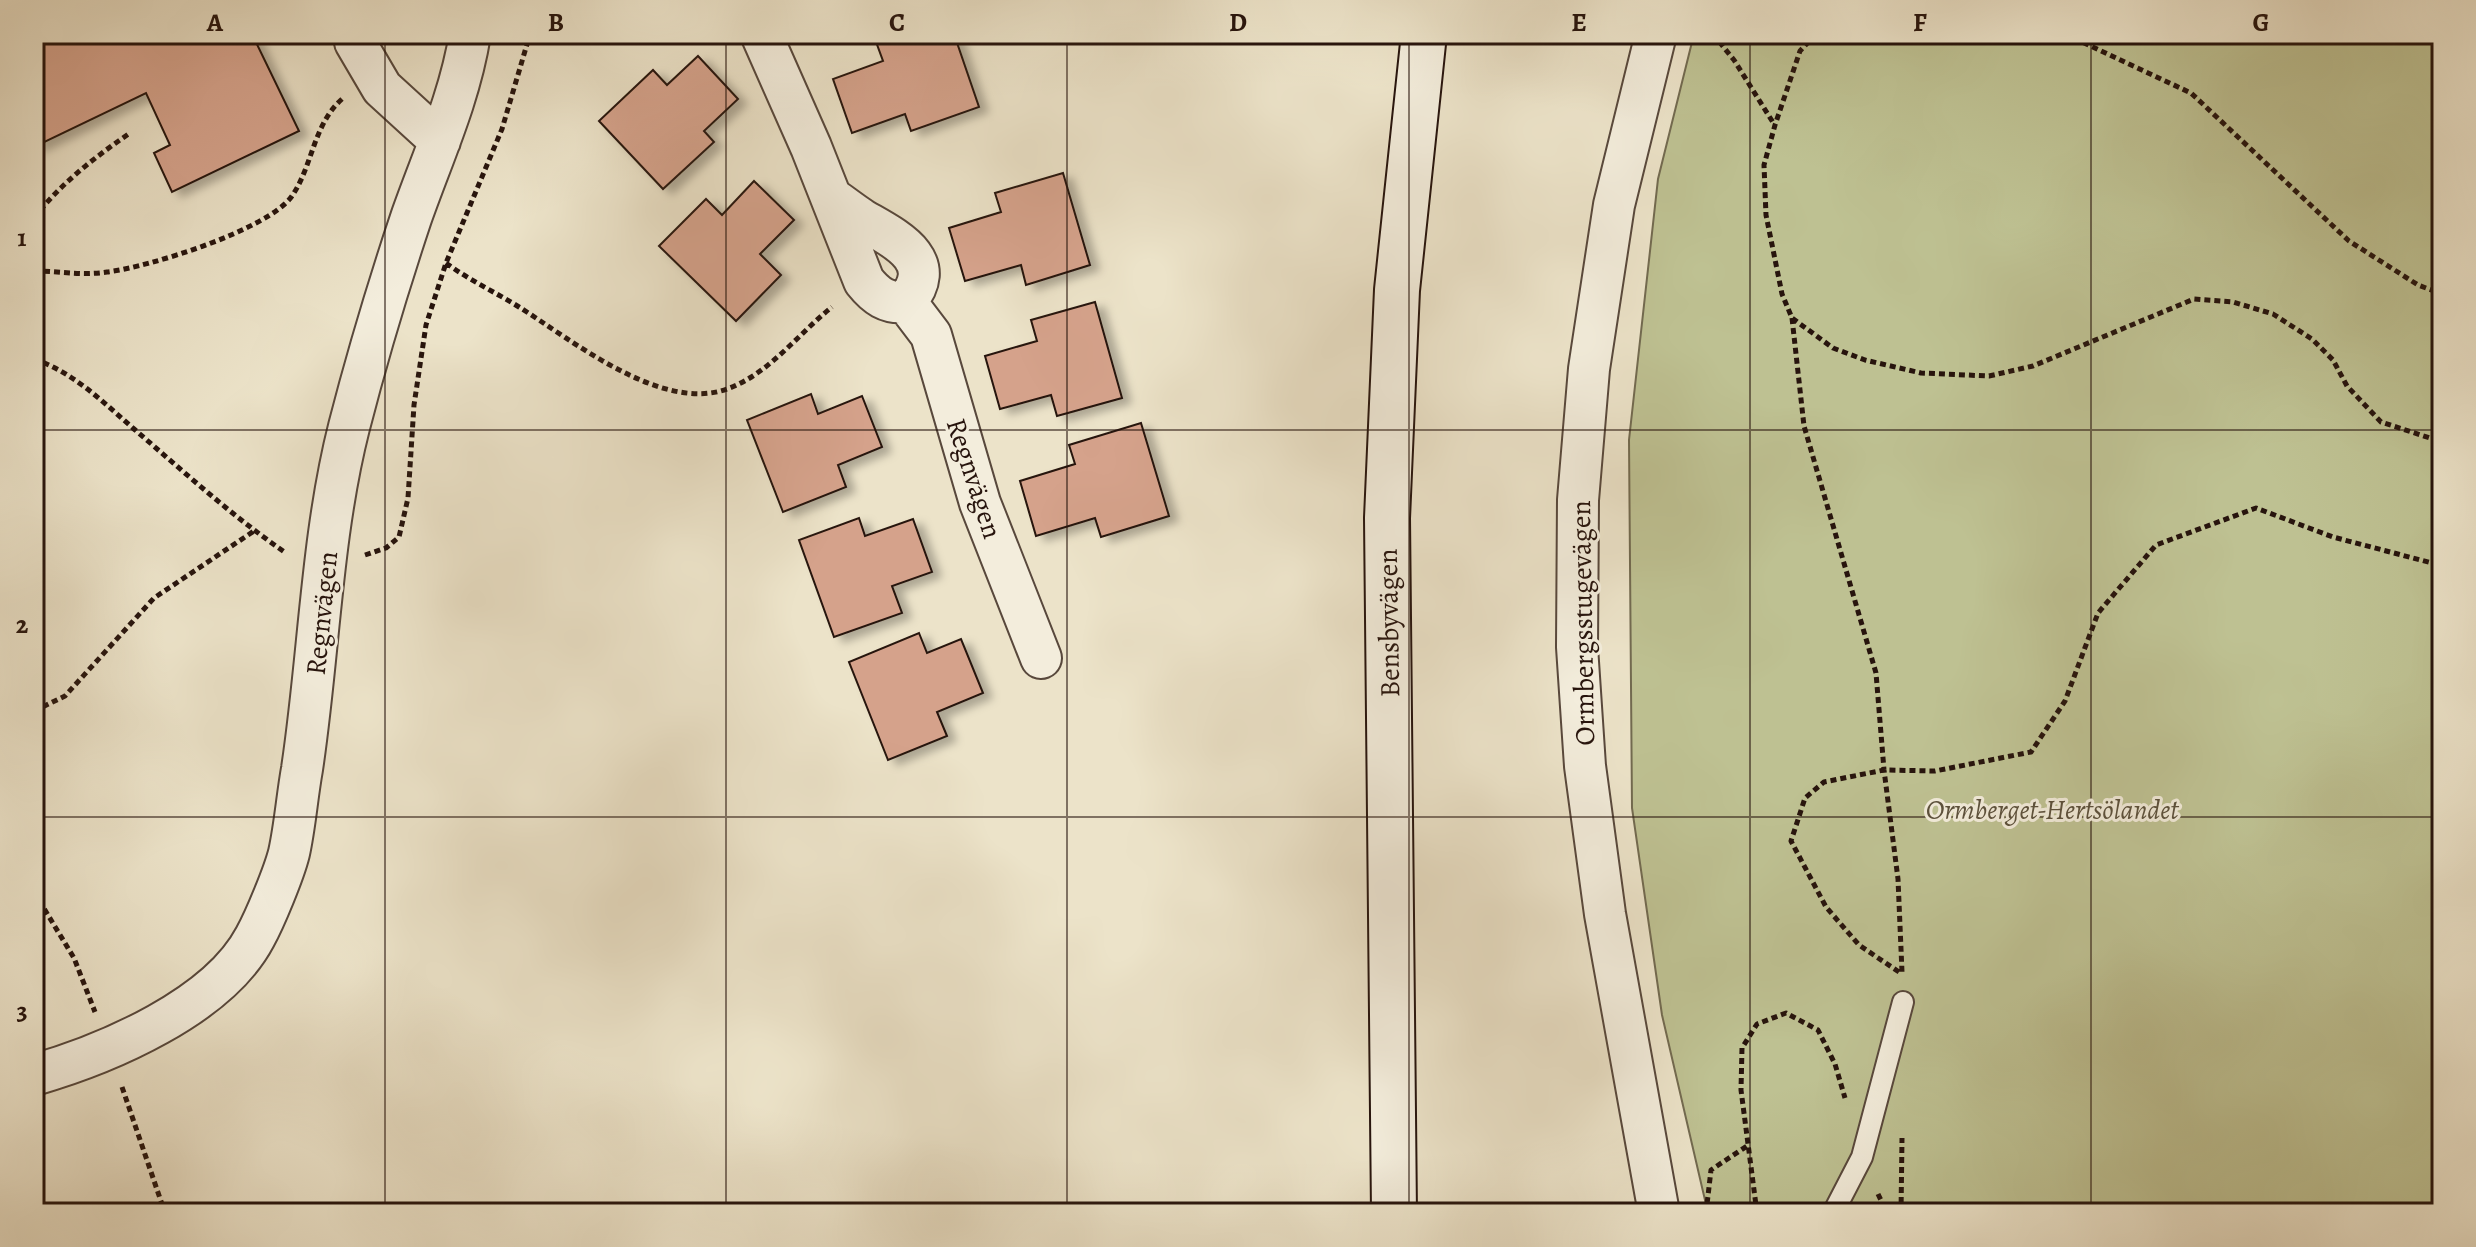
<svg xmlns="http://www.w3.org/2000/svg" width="2476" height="1247" font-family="Alegreya,serif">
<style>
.green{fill:#bec192;stroke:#726a50;stroke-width:2}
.building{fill:#d5a28b;stroke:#27140d;stroke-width:2;filter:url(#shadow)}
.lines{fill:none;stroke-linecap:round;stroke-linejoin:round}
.lane-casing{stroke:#58483c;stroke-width:24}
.street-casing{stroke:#58483c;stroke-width:44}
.secondary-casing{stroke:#27140d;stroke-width:48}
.path{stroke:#27140d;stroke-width:5;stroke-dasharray:6 4;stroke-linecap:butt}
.lane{stroke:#f3eddc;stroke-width:20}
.street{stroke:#f3eddc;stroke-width:40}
.secondary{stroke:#f3eddc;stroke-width:44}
.grid{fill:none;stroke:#27140d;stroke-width:2;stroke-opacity:0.55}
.labels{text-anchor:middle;stroke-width:6;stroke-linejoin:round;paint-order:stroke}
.street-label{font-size:28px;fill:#27140d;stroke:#f3eddc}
.park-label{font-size:28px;font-style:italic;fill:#5c513c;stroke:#f3eddc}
.neatline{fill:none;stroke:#27140d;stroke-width:3}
.grid-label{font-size:26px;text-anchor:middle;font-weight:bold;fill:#27140d}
</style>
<defs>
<filter id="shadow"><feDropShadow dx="9" dy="5" stdDeviation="4" flood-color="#0004"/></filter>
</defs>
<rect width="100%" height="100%" fill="#ece3c9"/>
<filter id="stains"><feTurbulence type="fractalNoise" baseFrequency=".0025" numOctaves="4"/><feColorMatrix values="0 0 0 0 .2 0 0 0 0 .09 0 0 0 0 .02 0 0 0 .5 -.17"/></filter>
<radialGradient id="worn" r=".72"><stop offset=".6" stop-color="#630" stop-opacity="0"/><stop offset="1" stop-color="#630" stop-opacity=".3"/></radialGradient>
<path class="green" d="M1694 34H2442V1213H1708L1662 1015 1632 808 1629 440 1658 179Z"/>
<path class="building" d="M34 34H252L299 131 172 192 154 153 170 145 146 93 34 147Z
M888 34H954L979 107 911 131 905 114 852 133 833 79 883 61 875 39Z
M698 56 738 99 704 131 714 142 663 189 599 121 653 70 667 85Z
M1063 173 1090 265 1026 285 1021 265 965 281 949 228 1001 212 995 193Z
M754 181 794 220 760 254 781 275 736 321 659 246 706 199 722 215Z
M1095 302 1122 398 1057 416 1051 395 1000 409 985 356 1037 341 1031 320Z
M811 394 818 414 862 396 882 447 838 465 846 487 783 512 747 420Z
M1141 423 1169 516 1101 537 1095 518 1036 536 1020 481 1075 464 1069 445Z
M859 518 865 536 913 519 932 572 892 586 902 613 834 637 799 540Z
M919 633 927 653 961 639 983 693 937 712 947 736 888 760 849 662Z"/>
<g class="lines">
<g class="lane-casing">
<path id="lane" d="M1833 1213 1862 1157 1903 1002"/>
</g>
<g class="street-casing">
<path id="street" d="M761 34 811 147 864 281C876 296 887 304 906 302 942 260 894 238 863 220 852 213 842 205 832 198
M1656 34 1614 205 1589 369 1578 500 1577 647 1585 766 1605 914 1659 1213
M355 42 382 88 440 141
M906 302 931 335 980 503 1041 658
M34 1075C107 1054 218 1007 255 937 265 919 284 873 289 853 295 826 297 797 302 769 319 657 321 537 349 427 367 357 388 287 411 218 432 158 460 98 470 34"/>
</g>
<g class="secondary-casing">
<path id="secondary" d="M1394 1213 1387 518 1397 290 1424 34"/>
</g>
<path class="path" d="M1713 34 1734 60 1774 124
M1816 34 1800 51 1775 125 1764 165 1766 215 1782 294 1792 318 1833 348 1865 360 1921 373 1989 376 2033 366 2194 299 2233 302 2273 314 2312 339 2333 360 2347 386 2381 422 2442 442
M2065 34 2191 93 2349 241 2418 285 2442 294
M34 218C60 184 95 157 130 133
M446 263C469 280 495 292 519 307 572 340 661 413 727 389 769 374 798 334 832 307
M34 271C59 271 82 276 107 272 149 267 268 230 292 196 313 165 313 125 342 99
M1792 318 1804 426 1876 673 1884 770 1898 879 1902 972
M34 359C73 372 103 402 134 429 183 471 232 516 286 553
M365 555 386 548 399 537 408 498 414 405 426 325 446 263 502 129 530 34
M34 711 65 696 154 598 254 531
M34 892 74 958 95 1012
M1899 972 1859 945 1826 907 1791 841 1805 798 1824 782 1884 770 1935 771 2031 752 2065 701 2098 613 2156 545 2256 508 2333 537 2432 563 2442 562
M122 1087 165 1213
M1878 1194 1887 1213
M1706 1213 1711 1170 1747 1146
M1757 1213 1741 1090 1742 1048 1757 1024 1786 1013 1818 1030 1835 1064 1845 1098
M1901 1213 1902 1138"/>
<use href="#lane" class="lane"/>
<use href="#street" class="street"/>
<use href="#secondary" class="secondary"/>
</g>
<path class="grid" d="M385 34V1213M726 34V1213M1067 34V1213M1409 34V1213M1750 34V1213M2091 34V1213M34 430H2442M34 817H2442"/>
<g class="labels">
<g class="street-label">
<text transform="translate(975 478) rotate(72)" y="10">Regnvägen</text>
<text transform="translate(321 613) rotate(-84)" y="10">Regnvägen</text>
<text transform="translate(1388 623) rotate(-91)" y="10">Bensbyvägen</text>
<text transform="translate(1582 623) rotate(-91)" y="10">Ormbergsstugevägen</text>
</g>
<g class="park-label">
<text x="2052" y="819">Ormberget-Hertsölandet</text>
</g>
</g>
<rect width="2476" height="1247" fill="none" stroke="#ece3c9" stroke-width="88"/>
<rect x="44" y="44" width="2388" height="1159" class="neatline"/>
<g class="grid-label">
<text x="215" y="31">A</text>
<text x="556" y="31">B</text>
<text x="897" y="31">C</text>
<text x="1238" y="31">D</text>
<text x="1579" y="31">E</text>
<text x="1920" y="31">F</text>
<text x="2261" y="31">G</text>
<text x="22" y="246">1</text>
<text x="22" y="633">2</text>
<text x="22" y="1019">3</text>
</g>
<rect width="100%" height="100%" filter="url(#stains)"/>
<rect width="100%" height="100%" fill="url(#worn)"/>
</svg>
